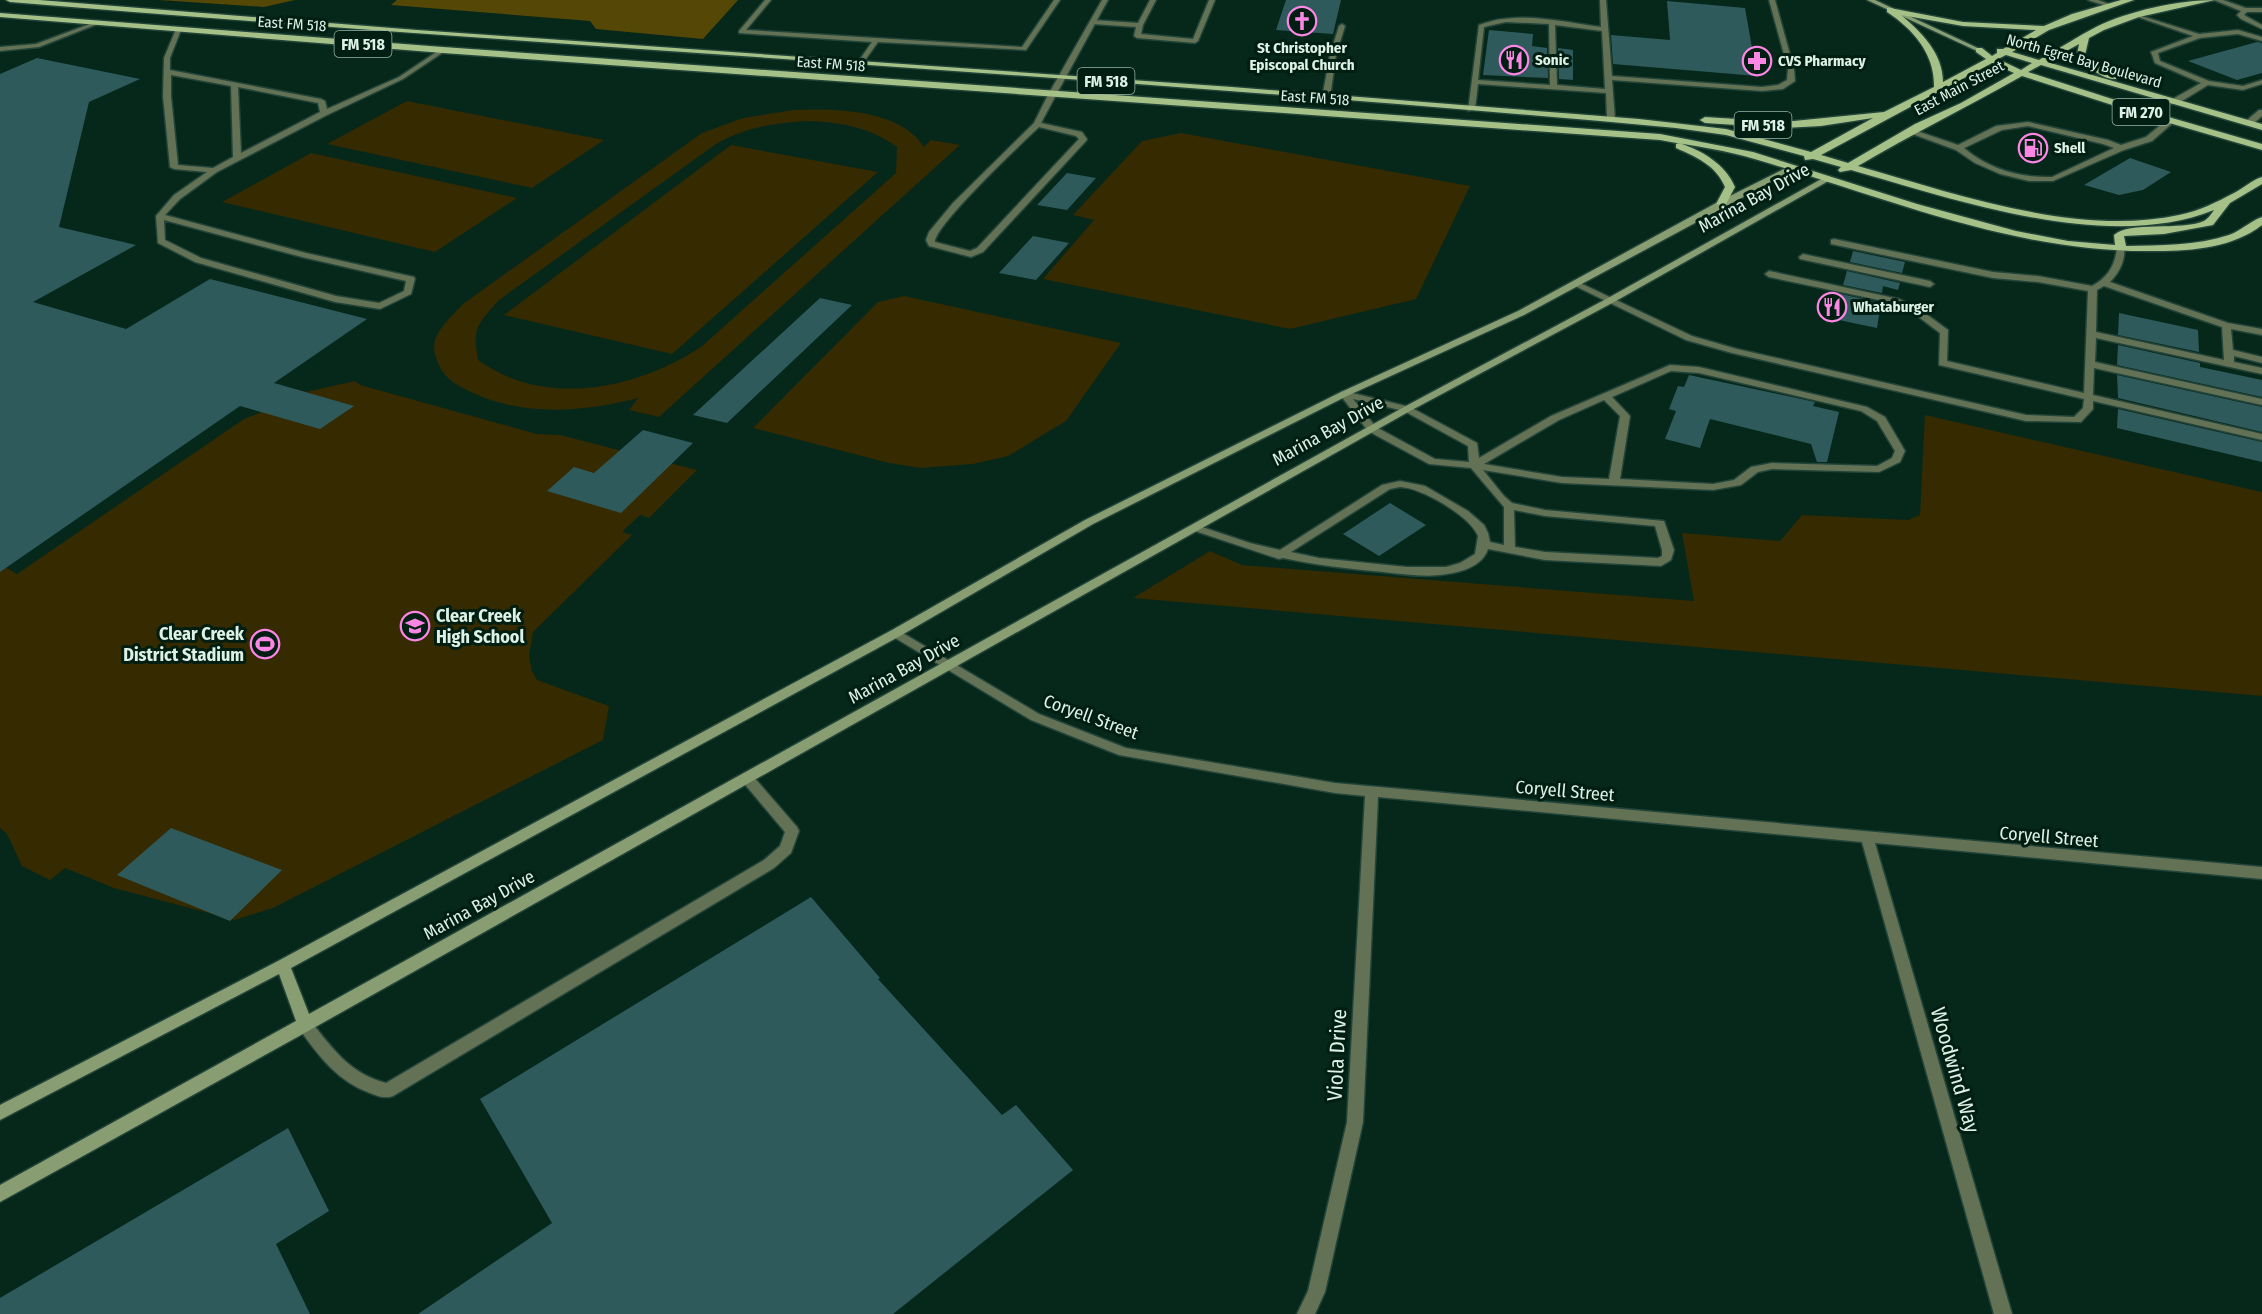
<svg xmlns="http://www.w3.org/2000/svg" width="2262" height="1314" font-family="'Fira Sans Condensed',sans-serif">
<style>
.green{fill:#352a00;fill-rule:evenodd}
.forest{fill:#554706}
.building{fill:#2e5a5b}
.lines{fill:none;stroke-linecap:round;stroke-linejoin:round}
.service-casing{stroke:#234438;stroke-width:3}
.minor-casing{stroke:#234438;stroke-width:3}
.secondary-casing{stroke:#234438;stroke-width:3}
.primary-casing{stroke:#234438;stroke-width:3}
.service{fill:#637155;fill-rule:evenodd}
.minor{fill:#637155;fill-rule:evenodd}
.secondary{fill:#889e72;fill-rule:evenodd}
.primary{fill:#a5c188;fill-rule:evenodd}
.labels{text-anchor:middle;stroke-width:6;stroke-linejoin:round;paint-order:stroke}
.far-street-label{font-size:15px;fill:#def1e7;stroke:#001e12}
.far-poi-label{font-size:15px;font-weight:bold;fill:#def1e7;stroke:#001e12;text-anchor:start}
.shield{fill:#001e12;stroke:#9bb2a7;stroke-width:1.5}
.shield-label{font-size:16px;font-weight:bold;fill:#def1e7}
.street-label{font-size:18px;fill:#def1e7;stroke:#001e12}
.poi-label{font-size:18px;font-weight:bold;fill:#def1e7;stroke:#001e12;text-anchor:start}
.near-street-label{font-size:21px;fill:#def1e7;stroke:#001e12}
</style>
<rect width="100%" height="100%" fill="#05281b"/>
<path class="green" d="M407 101 604 140 532 188 327 144Z
M793 110C833 108 901 109 924 147L931 140 960 145 659 417 629 410 638 398C585 412 522 417 471 392 460 387 449 381 442 371 437 361 432 352 435 340 439 327 454 314 463 304L702 133 743 118ZM812 121C844 123 871 128 897 147L896 173 701 347C635 390 545 408 478 360 472 327 478 324 499 300L716 144C745 127 779 122 812 121Z
M1181 133 1470 186 1416 299 1290 329 1043 279 1094 220 1073 215 1142 141Z
M731 145 878 172 672 354 504 315Z
M311 153 517 198 435 252 222 202Z
M904 296 1121 343 1066 421 1008 456 973 464 921 468 889 463 753 428 878 302Z
M355 381 360 385 537 434 560 435 697 470 649 518 640 515 622 532 632 535 533 632 529 656 532 671 537 680 609 706 603 740 273 908 235 920 114 888 65 868 50 880 22 866 7 834 0 828V564L17 574 244 419 262 412 296 389 306 392Z
M1925 415 2262 492V696L1133 598 1210 551 1242 565 1694 601 1682 533 1780 541 1802 515 1908 520 1920 515Z"/>
<path class="forest" d="M159 0H295L264 7Z
M397 0H738L703 39 596 29 590 21 391 5Z"/>
<path class="building" d="M1286 0H1341L1333 34 1276 30Z
M1667 1 1745 8 1757 76 1613 64 1611 35 1670 40Z
M1489 30 1533 34 1532 46 1547 48 1548 78 1483 75Z
M2257 42 2262 43V73L2237 80 2188 61Z
M1558 48 1573 50V80L1559 79Z
M37 58 140 79 89 102 59 227 136 245 33 302 126 329 210 279 367 319 274 383 354 406 320 429 240 406 0 572V74Z
M2130 158 2171 172 2143 190 2119 195 2084 185Z
M1067 173 1096 178 1067 210 1037 205Z
M1033 236 1069 243 1036 280 999 273Z
M1853 251 1905 262 1902 273 1850 262Z
M1847 271 1900 283 1898 290 1883 286 1882 293 1843 285Z
M1841 294 1881 303 1877 328 1834 319Z
M820 298 852 305 727 423 693 415Z
M2119 313 2198 330 2199 352 2118 335Z
M2118 345 2200 363V367L2262 380V397L2117 365Z
M1689 375 1815 402 1813 406 1839 412 1827 462H1817L1811 444 1710 419 1700 448 1665 439 1676 411 1669 409 1678 386 1684 387Z
M2117 375 2262 407V432L2118 398Z
M2118 409 2262 442V462L2117 428Z
M643 430 693 443 621 513 547 491 574 467 594 473Z
M1390 503 1426 525 1379 556 1343 534Z
M171 828 282 870 230 921 117 875Z
M811 897 880 978 878 979 1002 1115 1016 1105 1073 1170 893 1314H418L552 1223 480 1099Z
M288 1128 329 1211 276 1244 310 1314H0V1298Z"/>
<g class="lines">
<g class="service-casing">
<path id="service" d="M765 0H771L746 30 1022 47 1054 0H1060L1026 50 878 42 863 63 861 64 858 62 872 42 739 33V31Z
M1150 0H1156L1143 25 1141 34 1193 39 1209 0H1215L1198 41 1195 43 1137 38 1134 36 1136 27 1093 24 1090 22 1093 20 1138 23Z
M1600 0H1606L1612 76 1762 87 1778 85 1787 80 1788 69 1769 0H1775L1794 69 1795 81 1783 89 1762 91 1612 80 1615 119 1611 121 1607 119 1606 93 1478 84 1475 109 1468 111 1479 25C1517 10 1562 22 1601 27ZM1506 22 1549 24 1550 85 1478 80 1484 27ZM1555 25 1602 31 1605 89 1557 85Z
M2088 0H2098L2112 5 2109 7Z
M2214 0H2223L2246 8H2262V12H2247L2244 15 2262 25V29L2241 19 2237 15 2241 11Z
M2135 14 2199 34 2238 30 2262 37V41L2238 34 2200 38 2158 53 2160 61 2209 81 2243 86 2262 80V84L2243 90 2208 85 2177 104H2171V100L2201 83 2155 63 2151 52 2193 36 2135 16Z
M95 22 100 23 39 47 0 51V47L36 44Z
M1342 24 1345 26 1336 55 1330 98 1326 100 1322 98 1330 55 1339 26Z
M176 29 181 30 170 58V70L321 99 325 101 327 109 399 77 441 49H445V51L403 79 327 115 217 172 180 199 165 215 306 253 414 277 415 279 411 294 380 309 335 302 195 262 158 243 156 216 174 195 207 172 174 169 170 167 163 96 164 58ZM171 75 231 86 233 157 213 168 178 165 171 96ZM238 87 318 103 320 112 241 153ZM164 220 302 257 406 281 404 291 379 303 336 296 201 258 165 240Z
M1049 93 1056 95 1041 123 1082 132 1087 139 1086 141 983 252 971 257 929 246 926 240 929 232 953 203 1034 123ZM1039 127 1076 136 1079 139 977 248 970 251 935 242C934 226 1022 143 1039 127Z
M2259 110H2262V116L2252 125H2246V121Z
M2168 119 2175 121 2152 141 2124 150 2053 181H2029L2000 174 1975 163 1956 150 1907 132 1914 130 1958 145 1996 126 2028 122 2108 140 2121 145 2146 137ZM2028 126 2103 144 2114 148 2052 177C2021 178 1988 169 1964 148L2002 130Z
M1834 239 1993 272 2038 276 2092 286C2108 277 2114 267 2117 249L2124 247C2126 260 2119 273 2110 282L2228 323 2262 329V335L2231 329 2233 350 2262 357V363L2234 356V362L2262 368V374L2096 338 2095 362 2262 399V405L2094 368 2093 395 2262 434V440L2093 401V409L2081 422 2026 421 1732 353 1686 340 1571 284 1572 282H1578L1692 336 1737 349 2026 415 2074 417 2083 408 2084 399 1939 365 1940 333 1912 312 1893 303 1769 277 1765 274 1769 271 1899 299 1918 308 1948 330 1947 361 2084 393 2088 291 2038 282 1993 278 1831 244V240ZM2104 286 2222 327 2224 360 2096 332 2097 290Z
M1803 254 1930 281 1934 284 1930 287 1800 259 1799 257Z
M1670 365 1699 367 1867 407 1885 417 1905 451 1900 462 1879 472 1772 469 1758 472 1741 485 1713 490 1562 483 1483 470 1504 496 1512 503 1545 510 1664 521 1674 550 1671 560 1661 566 1545 560 1488 549C1483 565 1463 572 1447 574 1427 578 1403 574 1383 572 1349 569 1316 565 1283 558L1279 559 1192 530 1191 528 1196 525 1250 543 1280 550 1382 485 1400 481 1425 486 1468 511 1484 525 1488 533 1490 542 1504 545V507L1471 468 1429 464 1368 431 1341 396V392L1344 391 1410 407 1477 443 1479 458 1551 416ZM1671 371 1699 373 1861 411 1877 421 1895 451 1892 458 1877 466 1772 463 1751 467 1734 480 1713 484 1620 479 1630 416 1612 397ZM1353 399 1404 411 1468 446 1469 462 1435 459 1376 427ZM1604 400 1620 416 1609 479 1562 477 1484 464 1559 420ZM1400 487C1422 488 1470 516 1478 536L1475 554 1460 563 1446 567H1407L1319 558 1291 552 1390 489ZM1514 510 1545 516 1655 526 1662 550V556L1658 558 1545 552 1515 547Z
M747 773 752 775 797 827 799 831 791 853 774 868 393 1096C385 1099 377 1096 370 1093 337 1081 319 1056 300 1030L297 1025 300 1020 305 1018 310 1020C332 1048 350 1074 386 1083L764 860 780 846 785 832 742 781 740 778 742 775Z"/>
</g>
<g class="minor-casing">
<path id="minor" d="M1102 0H1108L1056 95 1049 97 1048 95Z
M896 629 1039 714 1126 748 1335 783 2262 867V879L1875 843 2012 1314H1994L1862 842 1378 797 1363 1122 1325 1292 1315 1314H1297L1308 1291 1347 1122 1365 796 1335 793 1119 755 1031 720 892 636 890 633Z"/>
</g>
<g class="secondary-casing">
<path id="secondary" d="M1867 0H1875L1982 50 1977 51Z
M1790 166 1797 168 1524 315 1347 396 1093 524 900 636 291 968 309 1014 1404 407 1608 298 1825 177 1832 179 1614 302 1410 411 310 1030 0 1202V1185L296 1021 279 974 0 1120V1105L278 961 892 630 1085 520 1341 392 1518 311 1718 202Z"/>
</g>
<g class="primary-casing">
<path id="primary" d="M6 0H39L417 30 1232 87 1639 119 1726 129 1811 152 1873 118 1821 126 1784 128 1705 123 1700 120 1705 117 1784 122 1884 112 1934 87C1935 54 1913 29 1887 12V8H1890L1963 22 2044 26 2072 14 2121 0H2134L2049 30 2012 52 2039 60C2058 49 2077 37 2096 27 2128 11 2179 0 2215 0L2139 17 2104 30 2089 38 2085 55 2094 63 2116 75V79C2102 80 2086 65 2077 55L2079 44 2047 62 2262 124V130L2041 65 2028 72 2165 116 2262 144V150L2159 120 2022 76C1967 107 1912 134 1858 166 1956 194 2077 237 2179 215 2199 211 2217 202 2234 193 2244 188 2252 180 2262 177V184L2230 203 2213 225 2164 234 2124 236 2126 246C2160 245 2196 246 2229 235 2241 231 2250 221 2262 217V225C2234 247 2194 251 2158 251 2018 254 1890 199 1758 160 1726 150 1693 146 1660 140L443 53 0 17V13L443 47 1660 134 1753 152 1917 204 2016 231 2068 241 2115 245 2114 235C2129 221 2181 231 2204 221 2208 219 2212 213 2214 210 2107 253 1957 200 1851 170L1840 172 1838 170 1841 167 1813 159 1805 160 1804 156 1726 135 1676 128C1122 77 565 48 10 2ZM1901 15 1963 26 2036 30 2003 49H1997V53L1992 56 1982 48H1976V52L1986 59 1943 82C1943 53 1921 32 1901 15ZM2006 55 2032 63 2021 70 1998 59ZM1992 63 2014 73 1961 103 1915 124 1848 163 1821 155Z
M1679 143C1703 151 1725 164 1735 187L1725 206 1716 204 1725 187C1716 165 1696 157 1676 148V144Z"/>
</g>
<use href="#service" class="service"/>
<use href="#minor" class="minor"/>
<use href="#secondary" class="secondary"/>
<use href="#primary" class="primary"/>
</g>
<defs>
<g id="church-ring" transform="scale(1.5)"><circle r="9.5" fill="#001e12" stroke="#fc86e3" stroke-width="1.5"/><path d="M-1.2-6h2.4v3.5h3.3v2.4h-3.3V6h-2.4V-.1h-3.3v-2.4h3.3Z" fill="#fc86e3"/></g>
<g id="restaurant-ring" transform="scale(1.5)"><circle r="9.5" fill="#001e12" stroke="#fc86e3" stroke-width="1.5"/><path d="M-5-6h1v4h1v-4h1v4h1v-4h1v5L-1.5 .5V6h-2V.5L-5-1ZM5-6V6H3V1.5H1.5Q1.5-4 5-6Z" fill="#fc86e3"/></g>
<g id="pharmacy-ring" transform="scale(1.5)"><circle r="9.5" fill="#001e12" stroke="#fc86e3" stroke-width="1.5"/><path d="M-2-6h4v4h4v4h-4v4h-4v-4h-4v-4h4Z" fill="#fc86e3"/></g>
<g id="fuel-ring" transform="scale(1.5)"><circle r="9.5" fill="#001e12" stroke="#fc86e3" stroke-width="1.5"/><path d="M-5.5-6h7V0h2V4h1.3V-2.5L3-4.5l.8-.8L6-3V5H2.5V1h-1V6h-7ZM-4.2-4.7v3.2H.2V-4.7Z" fill="#fc86e3"/></g>
<g id="school-ring" transform="scale(1.5)"><circle r="9.5" fill="#001e12" stroke="#fc86e3" stroke-width="1.5"/><path d="M0-5L7-2L0 1L-7-2ZM-4 1L0 2.5L4 1V4Q0 6-4 4Z" fill="#fc86e3"/></g>
<g id="stadium-ring" transform="scale(1.5)"><circle r="9.5" fill="#001e12" stroke="#fc86e3" stroke-width="1.5"/><path d="M0-5a6.5 5 0 1 0 0 10a6.5 5 0 1 0 0-10ZM-3.5-1.8h7v3.6h-7Z" fill="#fc86e3"/></g>
</defs>
<g fill-rule="evenodd">
<use href="#church-ring" x="1302" y="21"/>
<use href="#restaurant-ring" x="1514" y="60"/>
<use href="#pharmacy-ring" x="1757" y="61"/>
<use href="#fuel-ring" x="2033" y="148"/>
<use href="#restaurant-ring" x="1832" y="307"/>
<use href="#school-ring" x="415" y="626"/>
<use href="#stadium-ring" x="265" y="644"/>
</g>
<g class="labels">
<g class="far-street-label">
<text transform="translate(292 24) rotate(4)" y="5">East FM 518</text>
<text transform="translate(2084 61) rotate(16)" y="5">North Egret Bay Boulevard</text>
<text transform="translate(831 64) rotate(4)" y="5">East FM 518</text>
<text transform="translate(1959 88) rotate(-28)" y="5">East Main Street</text>
<text transform="translate(1315 98) rotate(4)" y="5">East FM 518</text>
</g>
<g class="far-poi-label">
<text x="1302" y="53" text-anchor="middle">St Christopher<tspan x="1302" dy="17">Episcopal Church</tspan></text>
<text x="1535" y="65">Sonic</text>
<text x="1778" y="66">CVS Pharmacy</text>
<text x="2054" y="153">Shell</text>
<text x="1853" y="312">Whataburger</text>
</g>
<g class="shield">
<rect x="334.5" y="31" width="57" height="26" rx="4.5"/>
<rect x="1077.5" y="68" width="57" height="26" rx="4.5"/>
<rect x="2112.5" y="99" width="57" height="26" rx="4.5"/>
<rect x="1734.5" y="112" width="57" height="26" rx="4.5"/>
</g>
<g class="shield-label">
<text x="363" y="50">FM 518</text>
<text x="1106" y="87">FM 518</text>
<text x="2141" y="118">FM 270</text>
<text x="1763" y="131">FM 518</text>
</g>
<g class="street-label">
<text transform="translate(1754 198) rotate(-29)" y="6">Marina Bay Drive</text>
<text transform="translate(1328 431) rotate(-29)" y="6">Marina Bay Drive</text>
<text transform="translate(904 669) rotate(-29)" y="6">Marina Bay Drive</text>
<text transform="translate(1091 717) rotate(20)" y="6">Coryell Street</text>
<text transform="translate(1565 791) rotate(5)" y="6">Coryell Street</text>
<text transform="translate(2049 837) rotate(5)" y="6">Coryell Street</text>
<text transform="translate(479 905) rotate(-29)" y="6">Marina Bay Drive</text>
</g>
<g class="poi-label">
<text x="436" y="622">Clear Creek<tspan x="436" dy="21">High School</tspan></text>
<text x="244" y="640" text-anchor="end">Clear Creek<tspan x="244" dy="21">District Stadium</tspan></text>
</g>
<g class="near-street-label">
<text transform="translate(1337 1055) rotate(-87)" y="7">Viola Drive</text>
<text transform="translate(1955 1070) rotate(74)" y="7">Woodwind Way</text>
</g>
</g>
</svg>
